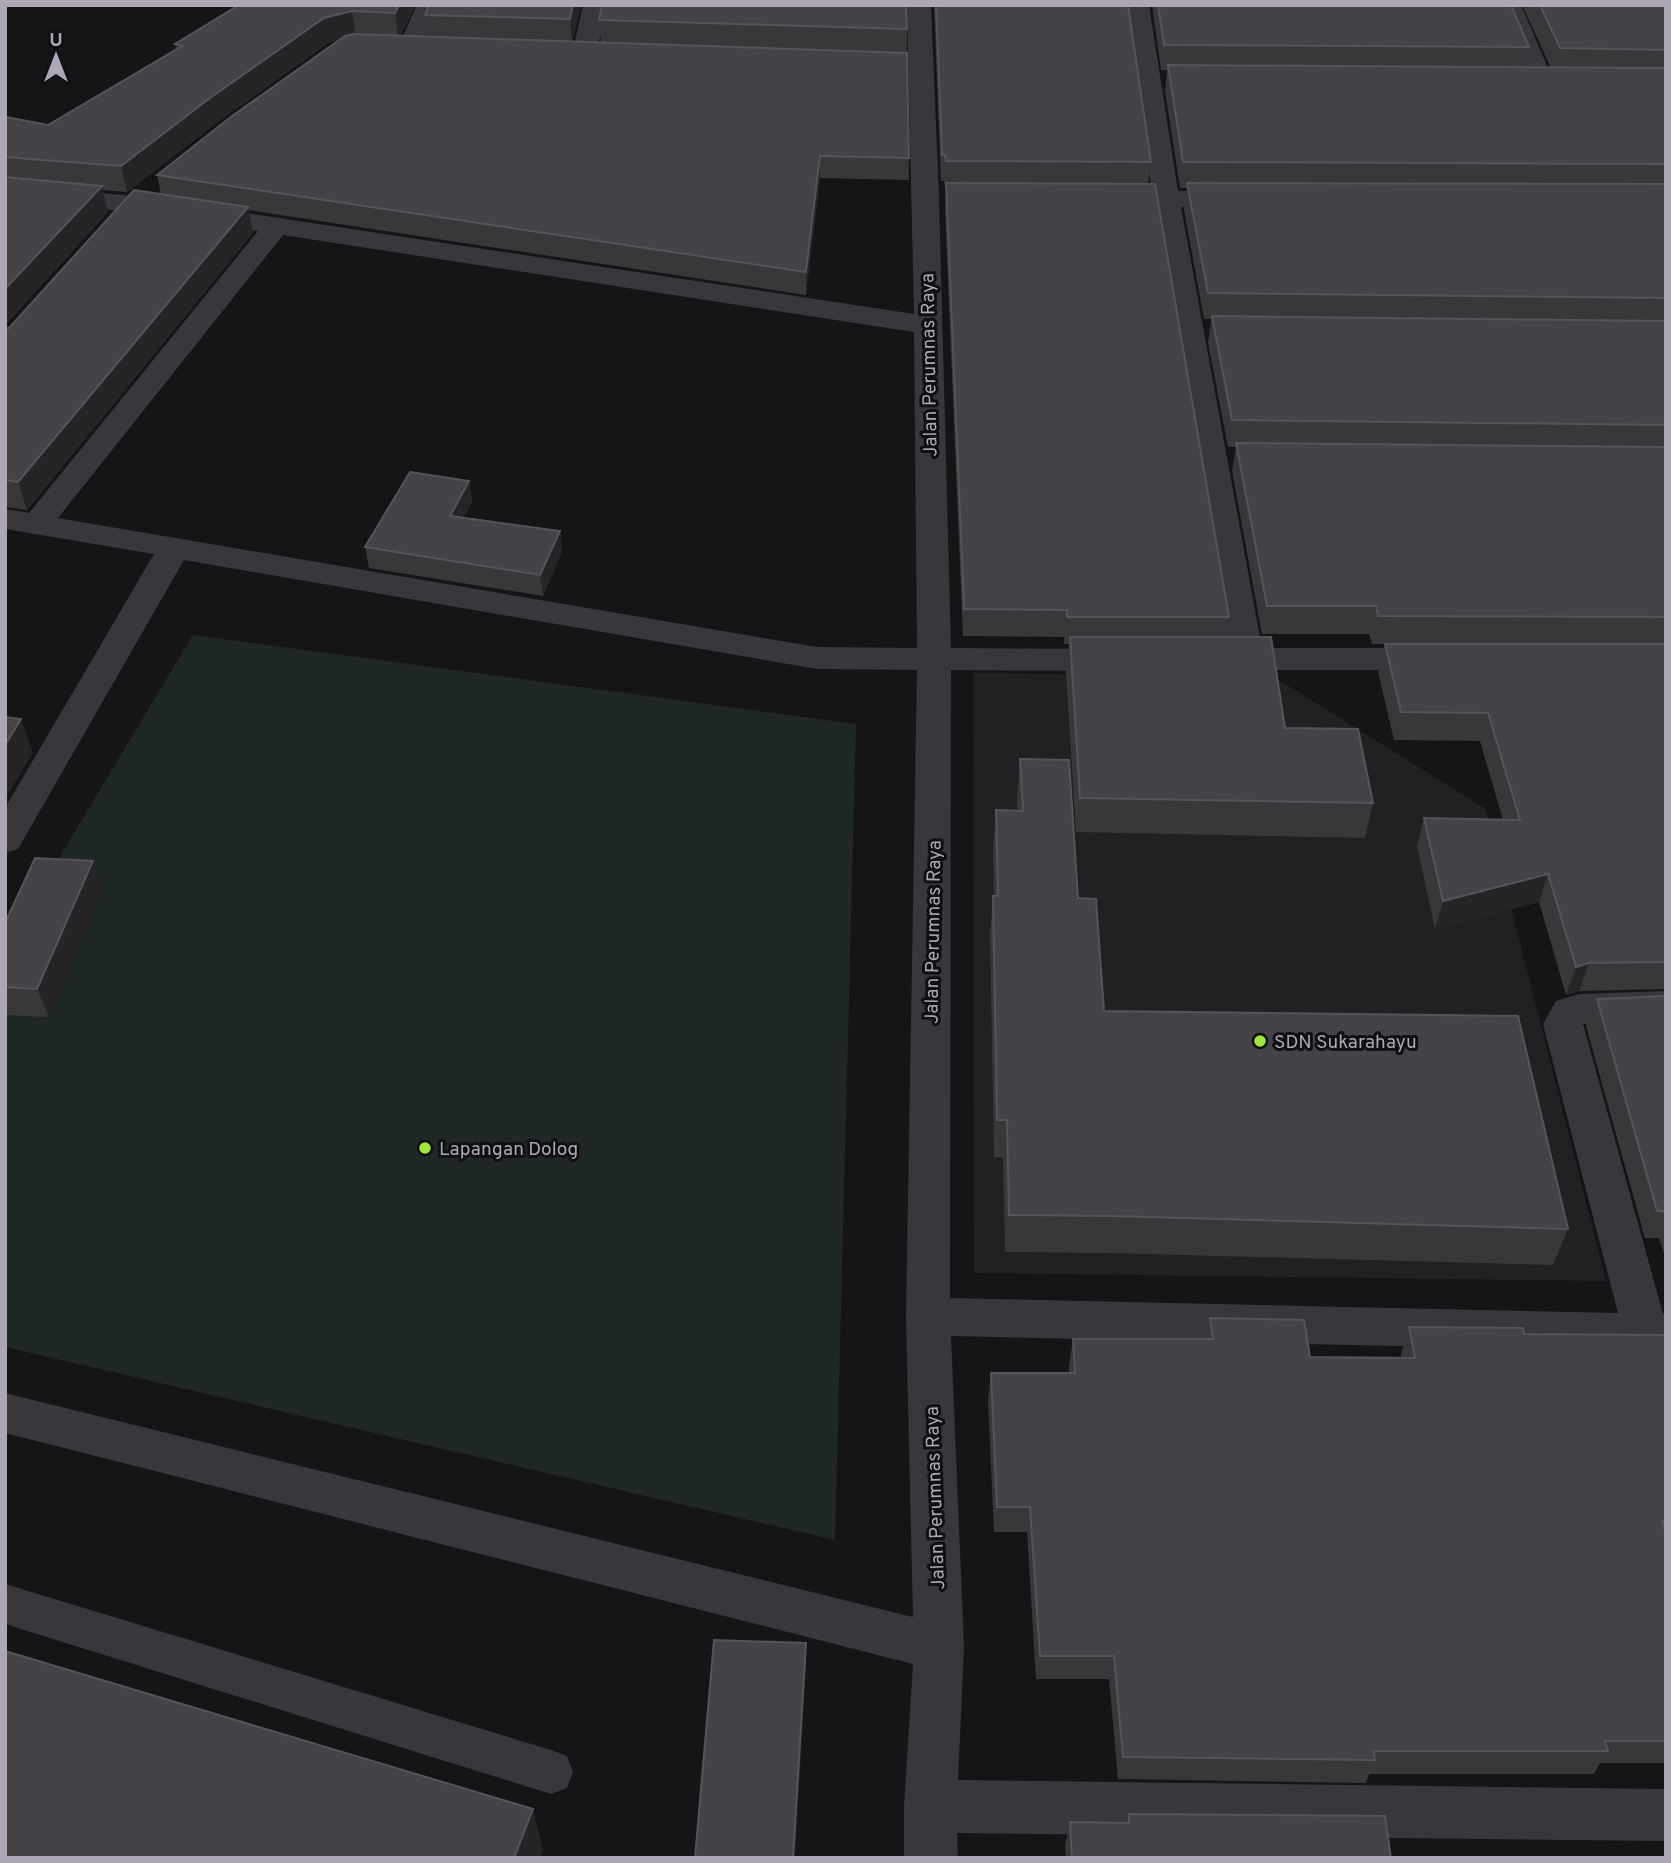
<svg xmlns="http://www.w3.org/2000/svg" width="1671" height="1863" font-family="Overpass,sans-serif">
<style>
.built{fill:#222023}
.green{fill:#202827}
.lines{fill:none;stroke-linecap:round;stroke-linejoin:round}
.service{fill:#3a373c;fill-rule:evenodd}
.minor{fill:#3a373c;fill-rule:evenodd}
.wall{fill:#3a373b}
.shaded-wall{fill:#262427}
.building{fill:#464348;stroke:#565359;stroke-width:2}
.poi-dot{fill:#a1e73b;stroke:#100f11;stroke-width:2.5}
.labels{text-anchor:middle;stroke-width:6;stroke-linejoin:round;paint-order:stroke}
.street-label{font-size:19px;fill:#ada6b5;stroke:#100f11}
.poi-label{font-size:19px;fill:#ada6b5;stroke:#100f11;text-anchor:start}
</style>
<rect width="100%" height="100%" fill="#151416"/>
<path class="built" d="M973 673 1274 677 1486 809 1606 1281 974 1273Z"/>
<path class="green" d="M193 635 856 724 835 1540 5 1347V948Z"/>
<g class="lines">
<path class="service" d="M5 1584 551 1750 567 1756 573 1772 567 1788 551 1794 5 1624Z"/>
<path class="minor" d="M417 5H441L424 42 457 45 460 50 457 55 448 57 400 54 397 49Z
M583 5H607L596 55 593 60 584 62 575 60 572 55Z
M907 5H931L939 198 951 648 1121 649 1133 652 1138 660 1133 668 1121 671 951 670 950 1298 1618 1313 1543 1024 1556 1001 1579 994 1666 991V1021L1583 1024 1663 1314H1666V1352L951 1336 964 1647 958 1780 1666 1789V1841L957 1833 958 1858H904V1806L913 1664 5 1433V1393L913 1617 906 1316 917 670 817 669 184 560 18 849 5 853V808L154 554 5 529V509L29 513 258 231 134 212 5 200V184L134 196 914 314ZM283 235 914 332 917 648 817 647 58 518Z
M1125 5H1149L1178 191H1239L1248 193 1252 199 1248 205 1181 207 1262 648H1433L1445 651 1450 659 1445 667 1433 670H1223L1211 667 1206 659 1211 651 1228 648 1154 207 1098 205 1094 199 1098 193 1152 191Z
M1497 5H1521L1554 82 1551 87 1542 89 1533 87 1530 82Z"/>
</g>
<path class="wall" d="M239 5H416L400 36 428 37 425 15 581 5 572 42 601 43 599 20 907 29 909 180 820 178 806 295 248 210 253 233 27 510 5 507V329L9 328 161 194 157 175 338 41 328 43 215 124 127 192 103 190 108 212 5 325 6 117 48 125 176 50 175 44Z
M934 5H1128L1151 162 1148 184 1229 617 1226 637 1285 728 1373 803 1365 838 1076 832 1066 672 1069 644H1064V637L963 636 945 209 946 187H945L944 181H941Z
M1152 5H1511L1529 47 1524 67 1551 68 1522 5H1666V989L1579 991 1566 995 1539 902 1435 929 1417 846 1424 818 1503 820 1480 741 1394 740 1378 672 1385 644H1372L1369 634H1262L1232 471 1236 447H1228L1208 343 1211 319H1204L1184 210 1187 188H1180L1165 91 1167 70H1161Z
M469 481 472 502 463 518 560 531 562 551 543 596 369 568 365 547Z
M1020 759 1078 898 1104 1011 1568 1229 1553 1265 1109 1253 1005 1252 1003 1157H994L990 934 993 896H994L993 849 996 810 1017 811V798Z
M103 890 49 1017 5 1015V923Z
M1666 996V1259L1659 1238H1645L1586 1026 1597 999Z
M1210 1318 1310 1357 1401 1358V1354L1409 1327 1524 1334 1666 1335V1763H1600L1594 1774H1369L1366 1783 1118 1779 1109 1679H1036L1027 1532H994L988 1399 991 1373H1069V1365L1073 1339H1206Z
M1129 1814 1391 1858H1066L1065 1846 1070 1822 1126 1823Z"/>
<path class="shaded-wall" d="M399 5H416L398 38 395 13Z
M573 5H581L572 44 570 19Z
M352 11 356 36 328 43 215 124 127 192 121 166 210 98 324 18Z
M820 156V178L806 295V272Z
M102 186 108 212 5 325V289Z
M248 207 253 233 27 510 18 482Z
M469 481 472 502 453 537 450 516Z
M560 531 562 551 543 596 540 575Z
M21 719 33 753 5 799V745Z
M93 861 103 890 49 1017 37 989Z
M1548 874 1539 902 1435 929 1443 901Z
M1589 963 1579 991 1566 995 1576 967Z
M806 1643V1667L795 1858H793Z
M533 1809 543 1850 540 1858H514Z"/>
<path class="building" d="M239 5H399L395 13 352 11 324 18 210 98 121 166 5 157 6 117 48 125 182 46 175 44Z
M429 5H573L570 19 425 15Z
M602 5H906L907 29 599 20Z
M936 5H1128L1151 162 946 161 945 155H942Z
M1158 5H1511L1529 47 1164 45Z
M1540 5H1666V50L1560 48Z
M353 34 907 53 909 158 820 156 806 272 157 175 232 116 345 36Z
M1168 65 1666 68V164L1183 162Z
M5 177 102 186 5 289Z
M946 183 1155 184 1229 617H1067V610L964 609Z
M1187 183 1666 184V298L1208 293Z
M134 190 248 207 18 482 5 480V329L9 328Z
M1212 316 1666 321V425L1232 420Z
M1236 443 1666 447V617L1378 616 1376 606H1267Z
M410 472 469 481 450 516 560 531 540 575 365 547Z
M1070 637H1271L1285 728 1358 729 1373 803 1080 798Z
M1385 644H1666V962L1589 963 1576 967 1548 874 1443 901 1424 818 1520 820 1488 713 1401 712Z
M5 717 21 719 5 745Z
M1020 759 1069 760 1078 898 1096 899 1104 1011 1518 1016 1568 1229 1114 1216 1009 1215 1007 1120H997L993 896H998L996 810 1023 811Z
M35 858 93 861 37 989 5 987V923Z
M1666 996V1211H1657L1597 999Z
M1210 1318 1304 1320 1310 1357 1415 1358 1409 1327 1523 1328 1524 1334 1666 1335V1521H1662L1666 1533V1741H1605L1608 1751H1374L1375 1760 1123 1757 1114 1656H1040L1030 1507H997L991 1373H1075L1073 1339H1213Z
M714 1640 806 1643 793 1858H695Z
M5 1651 533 1809 514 1858H5Z
M1129 1814 1385 1816 1391 1858H1072L1070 1822 1129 1823Z"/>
<g class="poi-dot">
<circle cx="1260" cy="1041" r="7"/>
<circle cx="425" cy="1148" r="7"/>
</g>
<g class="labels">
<g class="street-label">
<text transform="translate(928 365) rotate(-91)" y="7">Jalan Perumnas Raya</text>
<text transform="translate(932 932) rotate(-89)" y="7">Jalan Perumnas Raya</text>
<text transform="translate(934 1498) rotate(-92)" y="7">Jalan Perumnas Raya</text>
</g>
<g class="poi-label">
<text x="1274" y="1048">SDN Sukarahayu</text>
<text x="439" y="1155">Lapangan Dolog</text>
</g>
</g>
<rect width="1671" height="1863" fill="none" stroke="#ada6b5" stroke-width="14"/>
<g transform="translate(56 56)" stroke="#100f11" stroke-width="5" paint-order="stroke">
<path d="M0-5L12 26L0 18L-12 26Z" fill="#ada6b5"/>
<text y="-10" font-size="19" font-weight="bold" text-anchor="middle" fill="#ada6b5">U</text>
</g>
</svg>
